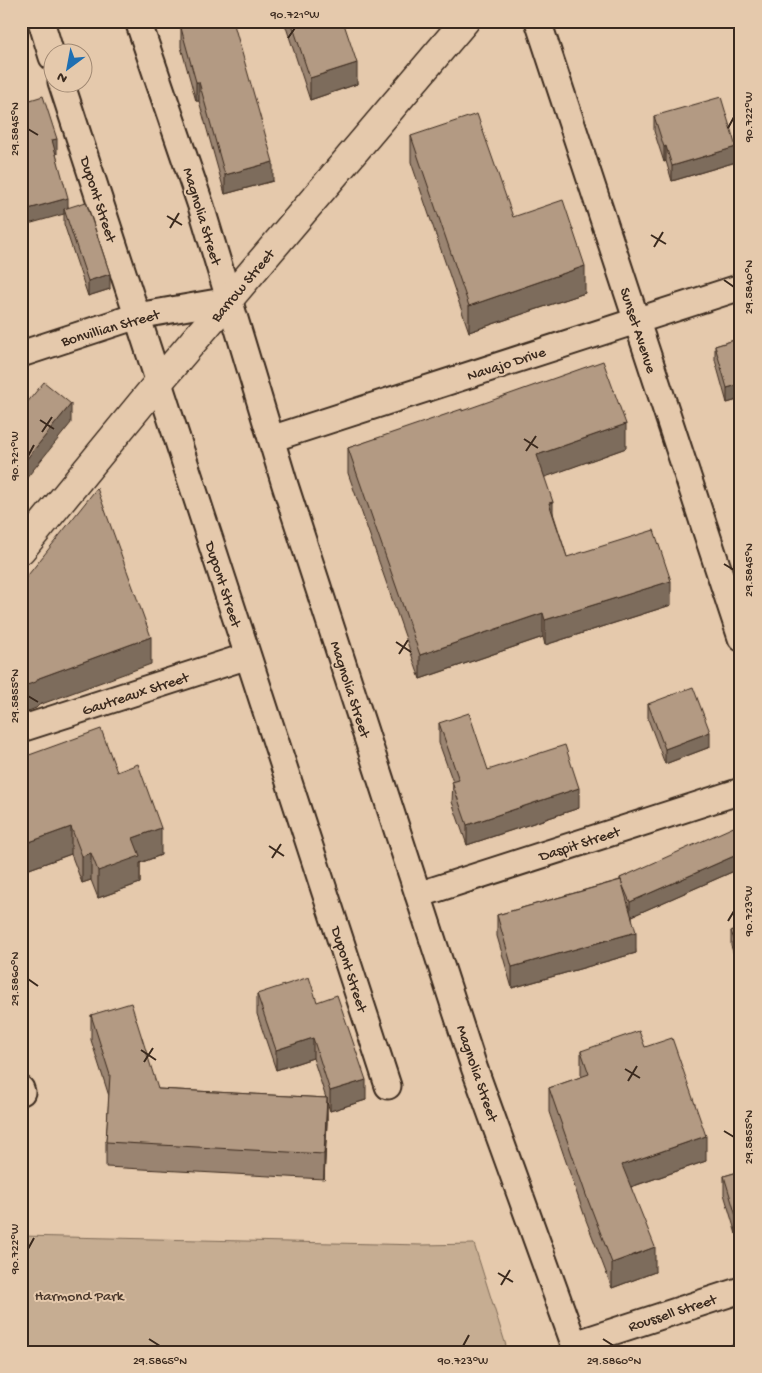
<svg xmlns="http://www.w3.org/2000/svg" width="762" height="1373" font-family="'Gochi Hand',sans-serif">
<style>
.green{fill:#c6ad92;stroke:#806c58}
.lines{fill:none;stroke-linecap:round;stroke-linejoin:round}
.minor-casing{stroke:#3b2a1e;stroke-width:29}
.secondary-casing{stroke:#3b2a1e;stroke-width:31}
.minor{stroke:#e5c9ac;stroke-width:25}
.secondary{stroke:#e5c9ac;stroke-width:28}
.wall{fill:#9a8471;stroke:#3b2a1e}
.shaded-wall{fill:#7d6c5c;stroke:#3b2a1e}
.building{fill:#b39a83;stroke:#3b2a1e}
.ticks{fill:none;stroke:#3b2a1e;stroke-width:2}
.labels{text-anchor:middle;stroke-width:4;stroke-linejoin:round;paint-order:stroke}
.street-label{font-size:15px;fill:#3b2a1e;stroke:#e5c9ac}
.park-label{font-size:15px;fill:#49372a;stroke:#e5c9ac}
.neatline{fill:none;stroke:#3b2a1e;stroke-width:2}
.ticks-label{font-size:12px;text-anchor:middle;fill:#3b2a1e}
</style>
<rect width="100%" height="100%" fill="#e5c9ac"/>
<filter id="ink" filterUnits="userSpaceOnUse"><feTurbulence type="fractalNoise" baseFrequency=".02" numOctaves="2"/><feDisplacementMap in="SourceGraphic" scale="10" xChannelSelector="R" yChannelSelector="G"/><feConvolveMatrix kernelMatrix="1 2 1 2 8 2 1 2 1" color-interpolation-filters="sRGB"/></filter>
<g filter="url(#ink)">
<path class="green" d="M21 1236 422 1245 474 1244 508 1352H21Z"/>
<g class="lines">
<g class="minor-casing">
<path id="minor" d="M41 21 52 57
M138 21 201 206 285 485 474 1067 577 1352
M538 21 741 638
M61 82 388 1086
M21 354 137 316 229 300
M271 439 741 287
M21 729 248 656
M418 895 741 791
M21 1089 22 1092
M575 1344 741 1290"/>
</g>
<g class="secondary-casing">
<path id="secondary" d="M21 550 158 383 465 21"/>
</g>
<use href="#minor" class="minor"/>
<use href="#secondary" class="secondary"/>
</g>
<path class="wall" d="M284 21H343L357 84 310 100Z
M181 28 273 181 225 194 199 101H196L181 47Z
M27 101 57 154H56L68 207 110 289 88 296 64 224V214Z
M654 116 736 162 672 181 666 161 664 162 654 131Z
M411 136 513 217 585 293 469 332 411 162Z
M741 338V399L727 403 715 360V346Z
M462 411 626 448 544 477 553 513 567 557 671 605 545 645 543 637 420 679 348 473V448Z
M648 704 710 747 665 764 648 719Z
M439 723 488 770 579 808 467 845 452 802 453 782 439 743Z
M117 772 161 855 140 863V883L98 898 91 880 82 883 71 854 21 872Z
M741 831V868L632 916 636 953 512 988 497 936V915L620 880V878Z
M741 927V974L731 946V931Z
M257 994 317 1002 366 1100 330 1111 327 1102V1123L324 1179 106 1167V1142L109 1096 91 1040V1015L158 1089 326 1098 313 1058 276 1070 257 1014Z
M645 1047 706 1161 631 1187 655 1272 612 1288 586 1220 549 1112V1088L581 1077V1051Z
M741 1096V1127L736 1116V1099Z
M741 1171 736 1234 724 1194V1176Z"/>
<path class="shaded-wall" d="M357 63V84L310 100V78Z
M196 82H199V101H196Z
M57 139V154L52 155V140Z
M666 146V161L664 162V147Z
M736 147V162L672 181V166Z
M273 162V181L225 194V175Z
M68 198V213L64 209V214L21 226V211Z
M585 266V293L469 332V306Z
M110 274V289L88 296V281Z
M741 384V399L727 403V388Z
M71 404V423L21 485V466Z
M626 424V448L537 480V455Z
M553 502V527L549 503Z
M671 581V605L545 645V620Z
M543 613V637L420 679V655Z
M151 637V664L39 705 36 708 21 714V687L39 678Z
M710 732V747L665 764V749Z
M579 788V808L467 845V825Z
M71 827V854L21 872V845Z
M161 828V855L140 863V883L98 898V871L133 838Z
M91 853V880L82 883V856Z
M741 853V868L630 917V902Z
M636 932V953L512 988V967Z
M313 1038V1058L276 1070V1050Z
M366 1080V1100L330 1111V1091Z
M327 1098V1123L324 1179V1154Z
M706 1136V1161L622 1190V1165Z
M741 1215V1232L736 1234V1216Z
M655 1247V1272L612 1288V1263Z"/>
<path class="building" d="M206 21H233L273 162 225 175 199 82H196L181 28Z
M291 21H343L357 63 310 78Z
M21 81 27 101 43 96 57 139 52 140 68 198 21 211Z
M721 97 736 147 672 166 666 146 664 147 654 116Z
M477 114 513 217 563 200 585 266 469 306 411 136Z
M86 202 110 274 88 281 64 209Z
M741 338V384L727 388 715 346Z
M603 361 626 424 537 455 553 502 549 503 567 557 654 530 671 581 545 620 543 613 420 655 348 448 462 409V411Z
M44 382 71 404 21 466V410Z
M97 488 151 637 39 678 36 682 21 687V584Z
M693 687 710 732 665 749 648 704Z
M469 713 488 770 565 745 579 788 467 825 452 782 459 780 439 723Z
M101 729 117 772 138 764 161 828 133 838 140 856 98 871 91 853 82 856 71 827 21 845V758Z
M738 825 741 831V853L630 902 623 886 621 880 620 878Z
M621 880 636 932 512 967 497 915Z
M741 927V959L731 931Z
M309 977 317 1002 337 995 366 1080 330 1091 313 1038 276 1050 257 994Z
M131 1003 158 1089 327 1098 324 1154 106 1142 110 1075 91 1015Z
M639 1031 645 1047 672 1038 706 1136 622 1165 655 1247 612 1263 586 1195 549 1088 589 1074 581 1051Z
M741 1096V1109L736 1099Z
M741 1171V1215L736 1216 724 1176Z
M741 1342V1352H712Z"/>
</g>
<path class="ticks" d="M288 38 295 28M728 128 734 117M28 129 38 135M167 216 182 225M170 228 179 213M651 235 666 244M654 247 663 232M724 280 734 287M40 420 54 429M42 432 52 417M524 439 538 448M526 451 536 436M28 456 34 445M724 564 734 570M396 642 411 652M399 654 408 640M28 696 38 702M269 846 284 856M272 858 281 844M728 921 734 911M28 979 38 986M141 1050 156 1060M144 1062 153 1048M625 1069 640 1078M628 1081 637 1066M724 1131 734 1137M28 1249 34 1238M498 1273 513 1282M501 1285 510 1270M149 1339 160 1346M603 1339 614 1346M463 1346 469 1335"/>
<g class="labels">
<g class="street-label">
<text transform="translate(99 199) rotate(72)" y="5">Dupont Street</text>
<text transform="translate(203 216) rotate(73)" y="5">Magnolia Street</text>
<text transform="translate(242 285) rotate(-50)" y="5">Barrow Street</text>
<text transform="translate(110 327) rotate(-16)" y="5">Bonvillian Street</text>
<text transform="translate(639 330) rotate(72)" y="5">Sunset Avenue</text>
<text transform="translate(506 363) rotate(-18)" y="5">Navajo Drive</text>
<text transform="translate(224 584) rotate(72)" y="5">Dupont Street</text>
<text transform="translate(351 689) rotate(72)" y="5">Magnolia Street</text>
<text transform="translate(135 693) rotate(-18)" y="5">Gautreaux Street</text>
<text transform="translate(579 843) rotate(-18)" y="5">Daspit Street</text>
<text transform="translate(350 969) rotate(72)" y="5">Dupont Street</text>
<text transform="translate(478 1073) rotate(71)" y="5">Magnolia Street</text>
<text transform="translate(672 1312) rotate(-18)" y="5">Roussell Street</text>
</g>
<g class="park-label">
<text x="79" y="1300">Harmond Park</text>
</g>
</g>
<rect width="762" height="1373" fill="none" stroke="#e5c9ac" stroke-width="55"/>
<g transform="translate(68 68) rotate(212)"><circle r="24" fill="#e5c9ac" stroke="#a18973"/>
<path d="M0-4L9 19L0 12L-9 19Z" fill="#1f6fb2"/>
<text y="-8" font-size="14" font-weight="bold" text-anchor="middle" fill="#3b2a1e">N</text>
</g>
<rect x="28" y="28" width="706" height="1318" class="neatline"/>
<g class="ticks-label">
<text x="295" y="18">90.721°W</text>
<text transform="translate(748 117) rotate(-90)" y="4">90.722°W</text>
<text transform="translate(14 129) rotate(-90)" y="4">29.5845°N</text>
<text transform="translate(748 287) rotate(-90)" y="4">29.5840°N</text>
<text transform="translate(14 456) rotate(-90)" y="4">90.721°W</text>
<text transform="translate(748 570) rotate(-90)" y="4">29.5845°N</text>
<text transform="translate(14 696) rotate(-90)" y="4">29.5855°N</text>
<text transform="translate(748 911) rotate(-90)" y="4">90.723°W</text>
<text transform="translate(14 979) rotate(-90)" y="4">29.5860°N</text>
<text transform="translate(748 1137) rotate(-90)" y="4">29.5855°N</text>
<text transform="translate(14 1249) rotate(-90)" y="4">90.722°W</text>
<text x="160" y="1364">29.5865°N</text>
<text x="463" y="1364">90.723°W</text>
<text x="614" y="1364">29.5860°N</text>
</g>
</svg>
